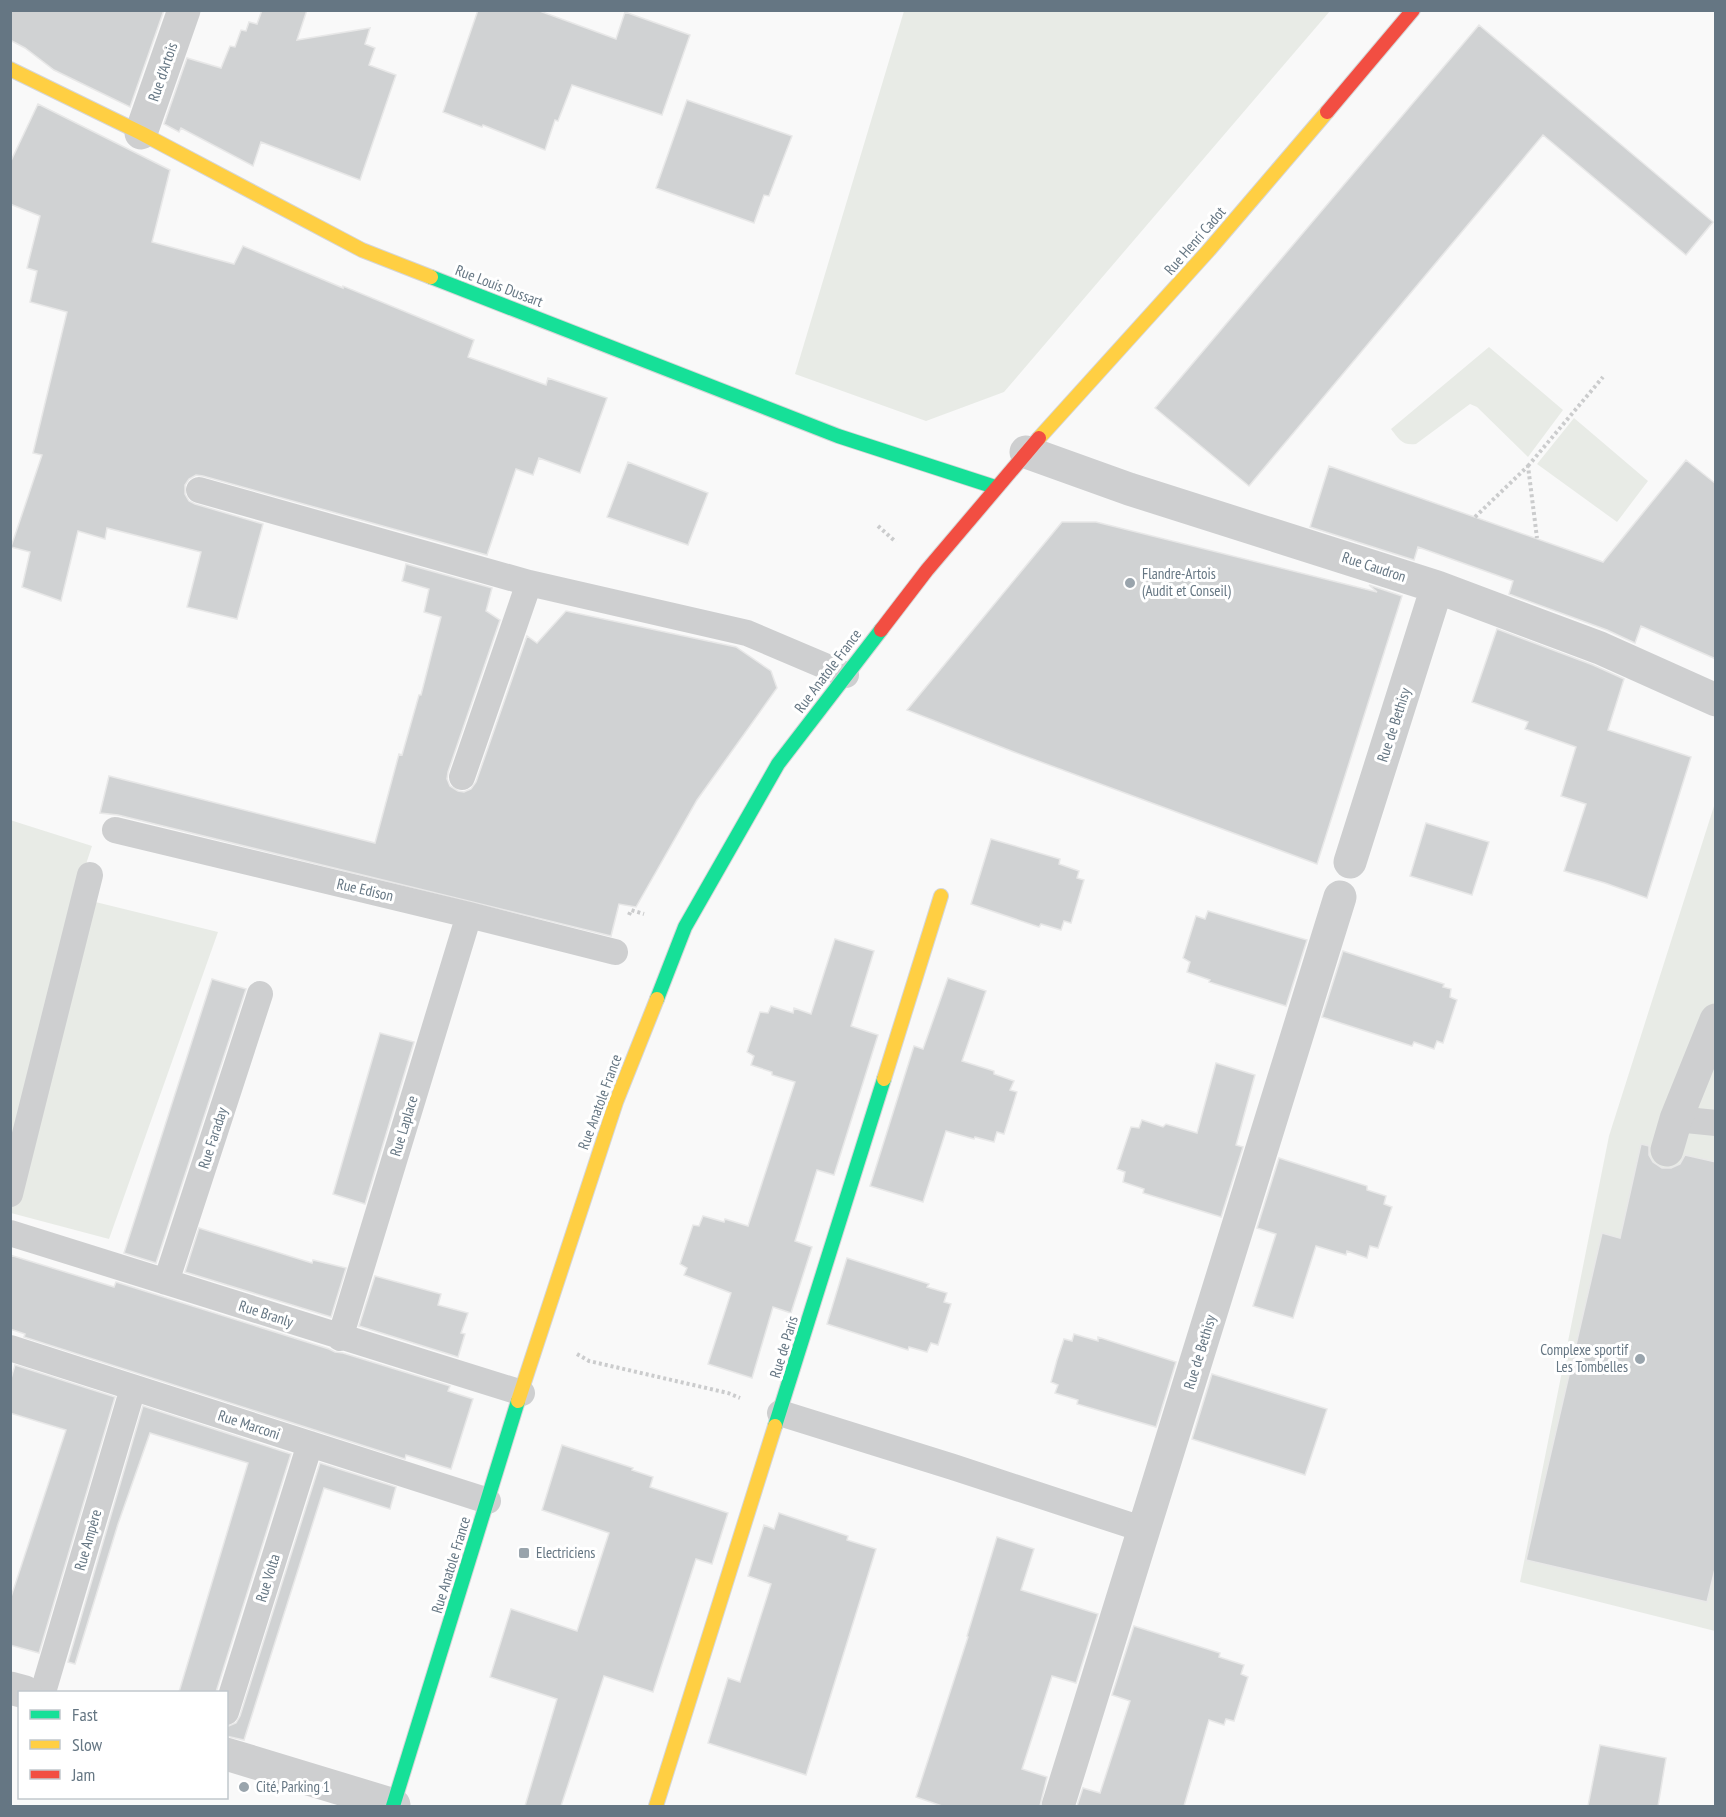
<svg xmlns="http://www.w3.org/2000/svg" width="1726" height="1817" font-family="'PT Sans Narrow',sans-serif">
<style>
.green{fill:#e8ebe6}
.building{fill:#d0d2d3;stroke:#e8e8e8;stroke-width:1.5}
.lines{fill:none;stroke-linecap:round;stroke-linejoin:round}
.fast-casing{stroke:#d5d6d7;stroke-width:16}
.slow-casing{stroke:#d5d6d7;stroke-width:16}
.jam-casing{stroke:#d5d6d7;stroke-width:16}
.path{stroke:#cbcccd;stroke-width:4;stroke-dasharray:3 3;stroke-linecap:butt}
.lane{stroke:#cecfd0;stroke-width:26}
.street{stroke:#cecfd0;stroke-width:33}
.fast{stroke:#16e098;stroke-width:14}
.slow{stroke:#ffcf43;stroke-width:14}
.jam{stroke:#f24e42;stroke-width:14}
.poi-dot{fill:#99a4ac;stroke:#fff;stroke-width:2}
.labels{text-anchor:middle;stroke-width:6;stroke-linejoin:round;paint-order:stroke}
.street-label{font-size:15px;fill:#657683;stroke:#fff}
.poi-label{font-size:15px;fill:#657683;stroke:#fff;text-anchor:start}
</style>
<rect width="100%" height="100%" fill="#f9f9f9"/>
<path class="green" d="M904 11V10L1330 11 1004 392 926 421 795 374Z
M1489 347 1563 410 1528 457 1477 407 1470 404 1416 444C1402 446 1399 439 1391 429Z
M1574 418 1648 481 1617 522 1537 464Z
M1715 803V1631L1520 1582 1609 1136Z
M10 820 92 846 75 897 218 932 109 1239 11 1213Z"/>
<path class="building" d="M10 10H164L130 107 54 70 25 48 10 40Z
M262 10H307L297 40 370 28 365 44 375 48 369 65 396 75 360 180 261 142 253 166 181 128 179 132 164 124 187 58 221 68 230 46 235 47 241 30 246 31 249 22 257 24Z
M478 10H537L616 39 625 12 690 35 662 115 572 85 558 121 555 120 545 150 483 125 482 127 443 112Z
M1479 25 1713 222 1686 255 1543 135 1249 486 1155 408Z
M687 100 792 136 769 196 764 195 754 223 656 188Z
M38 104 170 170 152 242 234 264 243 246 343 288V286L474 340 468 357 546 385 548 378 607 398 580 473 539 458 533 475 516 469 487 555 203 476 196 475 189 479 185 485V494L189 501 195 504 263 524 237 619 187 607 201 552 107 528 105 539 78 531 61 601 22 587 30 552 11 547 42 455 33 453 67 312 30 302 37 271 27 268 40 216 10 204V163Z
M1686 460 1716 484V659L1641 626 1635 643 1607 630 1509 594 1513 581 1418 547 1414 560 1310 527 1329 466 1603 562Z
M628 462 708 493 688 545 607 517Z
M1062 522H1096L1377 592 1369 585 1402 596 1317 864 1014 752 907 710Z
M406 564 492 588 486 611 500 620 448 772 447 779 450 786 458 791 464 792 471 789 476 782 527 636 537 643 566 611 736 647 771 671 777 688 697 800 636 907 619 904 611 936 118 815 100 813 109 776 375 843 399 754 402 755 419 695H421L441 617 424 612 429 589 402 581Z
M1497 629 1593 665 1624 679 1608 730 1691 757 1647 898 1605 883 1564 871 1586 804 1561 796 1576 747 1525 729 1528 722 1472 702Z
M1426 823 1489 842 1472 895 1410 876Z
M991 839 1060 859 1059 864 1079 871 1077 878 1084 880 1071 923 1064 921 1061 930 1041 924 1039 927 971 904Z
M1208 911 1307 940 1286 1006 1209 982 1210 980 1187 972 1190 962 1183 958 1196 916 1205 919Z
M835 939 874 951 851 1026 878 1035 834 1175 817 1170 795 1241 812 1247 791 1313 773 1307 752 1378 708 1364 731 1293 684 1275 687 1268 680 1264 693 1225 699 1226 703 1216 724 1222 725 1219 748 1226 795 1082 772 1075V1072L751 1065 754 1056 747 1052 760 1012 768 1013 771 1006 793 1013 794 1008 811 1014Z
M1343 951 1444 984 1443 987 1451 989 1450 997 1457 1000 1443 1043 1437 1041 1434 1049 1414 1042 1412 1046 1322 1017Z
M948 978 986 991 962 1061 994 1071V1074L1014 1081 1010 1090 1017 1092 1004 1134 997 1132 994 1142 975 1137 974 1139 946 1131 923 1202 870 1186 914 1046 923 1049Z
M212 979 246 989 156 1263 124 1253Z
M380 1033 414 1042 365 1204 333 1194Z
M1216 1063 1255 1075 1236 1145 1243 1147 1221 1217 1143 1193 1144 1189 1123 1182 1125 1172 1117 1169 1131 1127 1139 1128 1142 1120 1163 1127 1166 1124 1197 1133Z
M1641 1144 1649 1146V1155L1653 1162 1662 1168H1671L1680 1164 1685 1155 1716 1162V1565L1707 1602 1526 1560 1602 1233 1620 1238Z
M1279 1158 1367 1186V1190L1386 1196 1384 1204 1392 1207 1378 1248 1370 1246 1367 1258 1347 1251 1346 1255 1316 1246 1293 1318 1253 1306 1276 1234 1257 1228Z
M199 1228 312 1263 313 1260 346 1268 331 1317 185 1272Z
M10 1255 114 1287 116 1282 329 1349 335 1352 343 1353 450 1386 448 1391 473 1399 451 1469 406 1455 405 1459 24 1337 25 1334 10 1329Z
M847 1258 929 1284 927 1287 947 1293 944 1302 951 1304 938 1345 931 1343 927 1352 909 1347 908 1350 827 1324Z
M375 1276 441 1294 438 1305 468 1313 461 1333 465 1334 458 1357 359 1326Z
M1074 1334 1098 1341V1337L1176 1362 1156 1427 1077 1404 1078 1400 1055 1393 1058 1385 1051 1382 1057 1360 1064 1339 1072 1341Z
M15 1365 115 1397 39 1653 10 1645V1600L66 1430 10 1413V1382Z
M1212 1374 1327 1409 1305 1475 1192 1439Z
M143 1406 291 1454 216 1692H179L248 1463 150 1433 118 1524 75 1664 68 1662Z
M562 1445 633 1468 632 1470 653 1477 650 1487 728 1513 712 1564 696 1559 653 1692 604 1676 561 1806H525L557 1699 490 1677 511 1609 577 1631 609 1533 542 1510Z
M320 1463 396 1487 390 1509 324 1488 244 1740 226 1736V1727L236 1723 240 1716Z
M779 1513 848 1536 847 1540 876 1549 806 1775 708 1743 728 1678 740 1682 771 1584 748 1576 764 1525 774 1529Z
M997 1537 1034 1549 1021 1590 1098 1614 1076 1683 1052 1676 1022 1769 1047 1777 1040 1806H942L916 1797 968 1637 967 1636Z
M1134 1626 1220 1653 1219 1657 1244 1665 1241 1674 1248 1677 1234 1721 1226 1719 1224 1725 1209 1720 1184 1806H1077L1083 1788 1100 1793 1130 1701 1112 1695Z
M1600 1745 1666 1758 1658 1806H1588Z"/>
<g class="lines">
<g class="fast-casing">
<path id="fast" d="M431 277 838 436 995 487
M657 999 685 927 778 764 881 630
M775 1426 884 1079
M393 1806 518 1401"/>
</g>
<g class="slow-casing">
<path id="slow" d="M10 69 141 133 362 250 431 277
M1039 438 1209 250 1327 112
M884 1079 941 896
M518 1401 616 1102 657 999
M656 1806 775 1426"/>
</g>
<g class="jam-casing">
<path id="jam" d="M1327 112 1413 10
M881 630 927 570 1039 438"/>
</g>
<path class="path" d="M1528 466 1603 377
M1475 517 1528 466 1537 538
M878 526 896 542
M629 915 631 910 644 914
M577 1354 589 1361 728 1393 740 1398"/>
<path class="lane" d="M199 490 529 583 747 633 846 675
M462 777 529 583
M115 830 469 915 615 952
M1676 1119 1716 1123
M10 1194 90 875
M10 1233 522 1393
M166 1282 260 994
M340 1338 469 915
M10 1348 488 1501
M780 1413 953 1467 1145 1530
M43 1692 133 1388
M226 1712 310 1444"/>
<path class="street" d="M141 133 184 10
M1026 452 1129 489 1437 587 1600 648 1716 700
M1350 862 1437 587
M1667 1150 1676 1119 1716 1020
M10 1688 25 1692
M226 1754 394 1805
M1058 1806 1340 897"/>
<use href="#fast" class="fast"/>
<use href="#slow" class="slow"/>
<use href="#jam" class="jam"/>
</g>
<g class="poi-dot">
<circle cx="1130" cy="583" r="6"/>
<circle cx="1640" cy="1359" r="6"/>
<rect x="518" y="1547" width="12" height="12" rx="3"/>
<circle cx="244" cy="1787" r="6"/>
</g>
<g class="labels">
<g class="street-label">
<text transform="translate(163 72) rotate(-71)" y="5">Rue d'Artois</text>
<text transform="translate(1195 241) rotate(-49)" y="5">Rue Henri Cadot</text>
<text transform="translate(499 286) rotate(21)" y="5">Rue Louis Dussart</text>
<text transform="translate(1374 567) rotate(18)" y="5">Rue Caudron</text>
<text transform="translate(828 671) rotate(-53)" y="5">Rue Anatole France</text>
<text transform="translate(1394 725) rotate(-72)" y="5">Rue de Bethisy</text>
<text transform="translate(365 890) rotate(13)" y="5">Rue Edison</text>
<text transform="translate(600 1102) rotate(-70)" y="5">Rue Anatole France</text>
<text transform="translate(404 1126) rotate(-73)" y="5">Rue Laplace</text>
<text transform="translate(213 1138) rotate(-72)" y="5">Rue Faraday</text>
<text transform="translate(266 1314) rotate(18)" y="5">Rue Branly</text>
<text transform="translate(784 1347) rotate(-73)" y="5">Rue de Paris</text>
<text transform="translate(1200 1352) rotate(-73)" y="5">Rue de Bethisy</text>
<text transform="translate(249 1425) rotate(18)" y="5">Rue Marconi</text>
<text transform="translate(88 1540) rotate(-74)" y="5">Rue Ampère</text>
<text transform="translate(451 1565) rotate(-73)" y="5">Rue Anatole France</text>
<text transform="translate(268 1578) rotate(-73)" y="5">Rue Volta</text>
</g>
<g class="poi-label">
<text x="1142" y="579">Flandre-Artois<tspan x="1142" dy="17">(Audit et Conseil)</tspan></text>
<text x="1628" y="1355" text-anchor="end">Complexe sportif<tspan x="1628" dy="17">Les Tombelles</tspan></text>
<text x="536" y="1558">Electriciens</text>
<text x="256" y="1792">Cité, Parking 1</text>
</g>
</g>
<rect width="1726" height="1817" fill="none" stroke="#657683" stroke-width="24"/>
<rect x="18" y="1691" width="210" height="108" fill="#ffffff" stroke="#c1c8cd" stroke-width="1.5"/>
<rect x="30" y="1710" width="30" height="9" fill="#16e098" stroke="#c1c8cd" stroke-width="1.5"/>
<text x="72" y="1721" font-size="18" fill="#657683">Fast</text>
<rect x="30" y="1740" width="30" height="9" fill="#ffcf43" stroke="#c1c8cd" stroke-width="1.5"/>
<text x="72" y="1751" font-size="18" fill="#657683">Slow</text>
<rect x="30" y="1770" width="30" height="9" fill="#f24e42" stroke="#c1c8cd" stroke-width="1.5"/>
<text x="72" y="1781" font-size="18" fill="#657683">Jam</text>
</svg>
